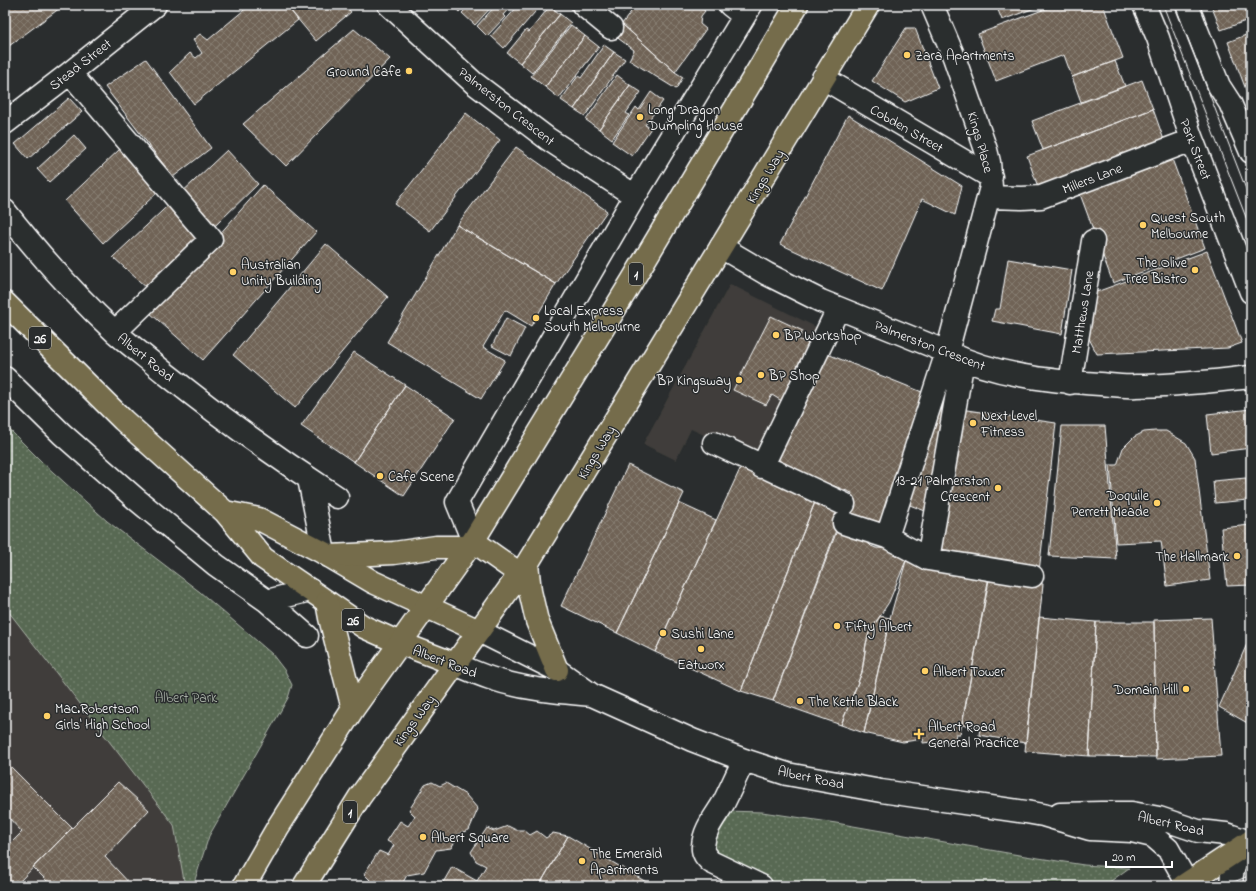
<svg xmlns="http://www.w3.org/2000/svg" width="1256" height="891" font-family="'Indie Flower',sans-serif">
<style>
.built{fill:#3f3e3a}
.park{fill:url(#park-dots);stroke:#acb4a9}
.building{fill:url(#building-cross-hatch);stroke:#fff}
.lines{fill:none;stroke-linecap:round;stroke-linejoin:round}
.minor-casing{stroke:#fff;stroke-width:25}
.major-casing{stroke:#fff;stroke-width:25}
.highway-casing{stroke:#fff;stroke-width:25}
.minor{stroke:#2a2d2e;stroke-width:22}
.major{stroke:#746c4b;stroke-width:22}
.highway{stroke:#746c4b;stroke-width:22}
.tram{stroke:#fff;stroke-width:1}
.poi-dot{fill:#ffd166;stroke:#2a2d2e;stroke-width:1.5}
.labels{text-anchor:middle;stroke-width:3;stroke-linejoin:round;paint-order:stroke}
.shield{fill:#2a2d2e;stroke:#bfc0c0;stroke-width:1}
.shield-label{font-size:13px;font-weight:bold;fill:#fff}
.poi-label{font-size:14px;fill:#fff;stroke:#2a2d2e;text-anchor:start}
.street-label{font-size:14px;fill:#fff;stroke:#2a2d2e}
.park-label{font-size:14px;fill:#acb4a9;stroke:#2a2d2e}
</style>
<defs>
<pattern id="park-dots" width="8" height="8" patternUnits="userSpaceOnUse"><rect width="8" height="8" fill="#596953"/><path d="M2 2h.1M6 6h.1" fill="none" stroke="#72806d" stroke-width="1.8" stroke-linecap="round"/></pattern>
<pattern id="building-cross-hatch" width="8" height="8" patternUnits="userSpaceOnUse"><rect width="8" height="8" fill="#6f6456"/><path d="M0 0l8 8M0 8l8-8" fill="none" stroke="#857b6f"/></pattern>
</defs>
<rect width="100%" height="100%" fill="#2a2d2e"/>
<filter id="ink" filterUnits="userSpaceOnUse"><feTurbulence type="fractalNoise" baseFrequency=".025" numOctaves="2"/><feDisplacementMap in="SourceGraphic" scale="8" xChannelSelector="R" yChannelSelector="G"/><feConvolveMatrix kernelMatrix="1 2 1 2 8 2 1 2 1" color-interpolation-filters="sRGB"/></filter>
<g filter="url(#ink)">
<path class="built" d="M730 284 822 330 760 461 691 429 676 460 643 444Z
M5 607 174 825 185 886H5Z"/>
<path class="park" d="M5 425 43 463 107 521 200 592 272 654 285 671 292 685 288 698 209 836 193 886H185L174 825 5 607Z
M724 811 762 812 836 823 1019 855 1084 865 1129 868 1104 886H776L714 857 709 838Z"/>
<path class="building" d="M5 5H64L5 49Z
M250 5H286L298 20 194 104 170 72 190 53 196 58 202 53 193 40 200 34 208 40Z
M286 5H345L351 12 316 41Z
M452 5H466L459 12Z
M470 5H493L475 25 462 13Z
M496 5H512L503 15 505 17 487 36 477 26Z
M519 5H541L504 48 491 36Z
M614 5H629L623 12Z
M636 5H698L705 11 701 16 700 24 706 29 675 72 622 24Z
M996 5H1043L1002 20Z
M1056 5H1103L1123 58 1072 77 1064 55 996 81 978 34Z
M1211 5H1251V19L1221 30Z
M550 6 560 14 520 63 507 53 526 30 529 32Z
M560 14 571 23 532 73 520 63Z
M622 24 675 72 683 77 676 89 629 60 634 50 615 36Z
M571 25 585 36 545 87 531 76Z
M906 28H915L938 88 905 102 872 81Z
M354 29 390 59 286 166 243 124Z
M1251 33V103L1228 42Z
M585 36 599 47 559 98 545 87Z
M604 45 614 52 574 109 561 100 578 76 581 78Z
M614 52 625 59 585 116 574 109Z
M146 59 211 148 173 177 105 87Z
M1115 61 1125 86 1081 102 1072 77Z
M617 75 630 85 599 129 586 120Z
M1142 80 1153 109 1043 150 1032 121Z
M630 85 641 92 626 113 629 115 612 139 599 129Z
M651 92 663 101 645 125 651 128 632 156 612 142 636 107 639 110Z
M69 98 82 112 28 159 15 144Z
M1153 109 1164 140 1038 187 1027 156Z
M466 113 500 140 430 231 395 204Z
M848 115 962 186 955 215 922 199 882 291 780 244Z
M74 135 86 149 49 182 37 169Z
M516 147 607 211 556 284 457 225Z
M120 149 159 191 103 243 65 201Z
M227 150 258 184 149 290 113 257Z
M1172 159 1205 248 1113 283 1080 194Z
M263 185 316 232 203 360 150 313Z
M457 225 556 284 531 326 505 310 483 347 505 360 481 399 387 342Z
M326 244 388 297 295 408 233 355Z
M1207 251 1242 343 1228 348 1097 354 1084 329 1091 294Z
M1008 259 1072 270 1062 334 992 321 995 309H1000Z
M771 316 803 331 798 339 811 345 785 403 772 395 766 405 733 390Z
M506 318 525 328 511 356 492 346Z
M354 352 405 385 354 462 301 426Z
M825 353 927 394 885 527 845 513 852 493 824 482 822 485 774 464Z
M405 385 455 418 404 496 354 462Z
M937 402 947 405 928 512 907 504Z
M960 409 1056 423 1039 572 935 553Z
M1251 409V448L1211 453 1207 414Z
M1062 426H1105L1116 559 1049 556Z
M1155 431H1166L1186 443 1195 458 1210 580 1167 586 1161 541 1116 543 1110 465H1117L1123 448 1134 437 1144 432Z
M628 465 684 493 617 633 561 606Z
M741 467 815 502 741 691 655 652Z
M1246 478 1248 500 1215 503 1213 481Z
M815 502 842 514 773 701 741 691Z
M679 503 716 520 655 652 617 633Z
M839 525 861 536 871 546 876 548 898 549 909 553 889 602 869 633 866 644 862 672 841 725 773 701Z
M1251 525V585L1227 586 1221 528Z
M906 561 925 569 989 580 960 734H956L955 739 923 743V739L903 742 864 733 890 618Z
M989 576 1043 584 1026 743 979 735 980 727 962 725Z
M880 616 890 618 864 733 841 725 862 672 866 644 869 633Z
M1039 617 1096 622 1089 756 1025 751Z
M1211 618 1221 756 1156 759 1154 620Z
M1096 622H1154L1156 757 1089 756Z
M1251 635V725L1219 707Z
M5 761 72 828 15 886H5V849L22 832 8 817 5 820Z
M118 782 149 810 105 857 132 886H52L33 867Z
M432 782 440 786 446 783 466 795 478 809 469 830 460 833 451 848 436 850 424 872 407 875 401 886H366L370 880 364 874 379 851 388 855 394 845 387 841 400 821 408 826 415 816 409 810 425 785Z
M508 826 516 830H524L530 835 537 831 546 838 553 833 568 836 539 886H441L452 867 477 881 486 866 476 861 471 852 487 828 494 831Z
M568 836 653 886H539Z
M152 880 159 886H147Z"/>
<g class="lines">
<g class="minor-casing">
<path id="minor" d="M389 5 474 83 548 139 635 196
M583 5 611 28
M730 5 744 16
M1144 5 1158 38 1190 134 1251 292
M1187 5 1219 86 1230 103 1251 152
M70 73 211 239 115 332
M823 78 991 177
M5 123 70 73 155 5
M989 197 1022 198 1041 197 1192 140
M5 211C38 253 76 296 115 332 131 346 148 359 165 373 220 417 277 458 337 497
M721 247 767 274 821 301 947 352C994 375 1048 381 1100 384 1112 385 1124 387 1136 386 1174 386 1213 381 1251 377
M5 378 62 434 136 499 216 565 267 601 307 636
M1070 383 1093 241
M714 443 844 504
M762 467 838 309
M309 479 324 553
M844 523 887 537 928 559 1032 576
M887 537 947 352 991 187 989 162 986 150 954 57 932 5
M473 541 457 502 635 196 751 5
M928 559 963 360
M267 601 310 590
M479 631 557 670 592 695 692 740 744 760 787 774 881 791 1026 812 1043 815 1090 829 1132 831 1153 836 1168 849 1187 883
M455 664C467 669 478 674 490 678 522 689 557 692 591 695
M744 760C737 774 731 788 724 802 716 816 704 829 703 846 702 853 706 857 711 862L761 886
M1060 814 1101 813H1132L1159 818 1198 831 1226 834 1250 842C1240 853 1229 870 1232 886"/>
</g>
<g class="major-casing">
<path id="major" d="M5 303 123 420 225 512 263 558 364 627 400 643 455 664
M225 512 259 519 324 553 373 582 479 631
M1183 886 1251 841"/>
</g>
<g class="highway-casing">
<path id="highway" d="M473 541 520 574
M329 556 394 553 436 547H468
M527 564 530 591 537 621 557 670
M327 602 330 618 353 709
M244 886 278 827 353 709 473 541 632 281 797 5
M304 886 359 798 527 564 721 247 868 5"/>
</g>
<use href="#minor" class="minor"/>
<use href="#major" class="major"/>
<use href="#highway" class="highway"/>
<path class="tram" d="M1163 5 1251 230
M1175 5 1251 202
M1224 886 1251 875"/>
</g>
</g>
<g class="poi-dot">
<circle cx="907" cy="55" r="4"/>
<circle cx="409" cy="71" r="4"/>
<circle cx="640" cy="117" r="4"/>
<circle cx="1143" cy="225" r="4"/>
<circle cx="1195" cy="270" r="4"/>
<circle cx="233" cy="272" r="4"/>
<circle cx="536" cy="318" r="4"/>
<circle cx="776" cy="335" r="4"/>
<circle cx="761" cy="375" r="4"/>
<circle cx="739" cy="380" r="4"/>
<circle cx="973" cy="423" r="4"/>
<circle cx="380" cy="476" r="4"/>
<circle cx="998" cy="488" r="4"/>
<circle cx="1157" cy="503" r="4"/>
<circle cx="1237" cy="556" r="4"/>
<circle cx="837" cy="626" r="4"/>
<circle cx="663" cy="633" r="4"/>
<circle cx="701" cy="649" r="4"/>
<circle cx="925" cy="671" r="4"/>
<circle cx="1186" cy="689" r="4"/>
<circle cx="800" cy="701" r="4"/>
<circle cx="47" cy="716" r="4"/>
<path d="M917 728h4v4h4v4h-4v4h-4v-4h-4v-4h4z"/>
<circle cx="423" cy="837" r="4"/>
<circle cx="582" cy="861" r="4"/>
</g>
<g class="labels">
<g class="shield">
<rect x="629" y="263" width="14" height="22" rx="3"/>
<rect x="29" y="327" width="22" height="22" rx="3"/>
<rect x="342" y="609" width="22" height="22" rx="3"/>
<rect x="343" y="801" width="14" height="22" rx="3"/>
</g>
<g class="shield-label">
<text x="636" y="279">1</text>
<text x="40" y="343">26</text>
<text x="353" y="625">26</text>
<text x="350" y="817">1</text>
</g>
<g class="poi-label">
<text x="915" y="60">Zara Apartments</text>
<text x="401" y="76" text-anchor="end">Ground Cafe</text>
<text x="648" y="114">Long Dragon<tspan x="648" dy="16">Dumpling House</tspan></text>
<text x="1151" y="222">Quest South<tspan x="1151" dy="16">Melbourne</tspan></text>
<text x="1187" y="267" text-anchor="end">The Olive<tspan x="1187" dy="16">Tree Bistro</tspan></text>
<text x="241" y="269">Australian<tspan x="241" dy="16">Unity Building</tspan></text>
<text x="544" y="315">Local Express<tspan x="544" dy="16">South Melbourne</tspan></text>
<text x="784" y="340">BP Workshop</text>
<text x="769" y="380">BP Shop</text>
<text x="731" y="385" text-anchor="end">BP Kingsway</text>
<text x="981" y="420">Next Level<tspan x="981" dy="16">Fitness</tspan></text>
<text x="388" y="481">Cafe Scene</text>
<text x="990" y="485" text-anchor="end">13-21 Palmerston<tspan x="990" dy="16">Crescent</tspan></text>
<text x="1149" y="500" text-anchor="end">Doquile<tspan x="1149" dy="16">Perrett Meade</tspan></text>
<text x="1229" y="561" text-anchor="end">The Hallmark</text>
<text x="845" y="631">Fifty Albert</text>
<text x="671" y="638">Sushi Lane</text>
<text x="701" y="669" text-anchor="middle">Eatworx</text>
<text x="933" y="676">Albert Tower</text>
<text x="1178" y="694" text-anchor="end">Domain Hill</text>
<text x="808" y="706">The Kettle Black</text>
<text x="55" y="713">Mac.Robertson<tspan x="55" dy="16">Girls' High School</tspan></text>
<text x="928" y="731">Albert Road<tspan x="928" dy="16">General Practice</tspan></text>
<text x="431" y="842">Albert Square</text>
<text x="590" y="858">The Emerald<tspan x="590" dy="16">Apartments</tspan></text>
</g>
<g class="street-label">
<text transform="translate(80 64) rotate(-38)" y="5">Stead Street</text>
<text transform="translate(507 106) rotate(38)" y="5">Palmerston Crescent</text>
<text transform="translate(907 128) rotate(30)" y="5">Cobden Street</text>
<text transform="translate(981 142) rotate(74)" y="5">Kings Place</text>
<text transform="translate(1196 149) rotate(69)" y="5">Park Street</text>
<text transform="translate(765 176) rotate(-59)" y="5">Kings Way</text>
<text transform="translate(1092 178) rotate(-21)" y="5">Millers Lane</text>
<text transform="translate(1082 312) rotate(-81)" y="5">Matthews Lane</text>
<text transform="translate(930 345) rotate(21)" y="5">Palmerston Crescent</text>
<text transform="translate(146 357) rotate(39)" y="5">Albert Road</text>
<text transform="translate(596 452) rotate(-59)" y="5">Kings Way</text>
<text transform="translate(445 661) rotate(21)" y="5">Albert Road</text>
<text transform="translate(414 720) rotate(-54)" y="5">Kings Way</text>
<text transform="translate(811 777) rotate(12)" y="5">Albert Road</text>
<text transform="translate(1171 823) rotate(13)" y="5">Albert Road</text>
</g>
<g class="park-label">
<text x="186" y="702">Albert Park</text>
</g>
</g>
<rect width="1256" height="891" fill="none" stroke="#2a2d2e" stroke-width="20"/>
<rect x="10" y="10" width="1236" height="871" fill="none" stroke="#fff" stroke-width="1.5" filter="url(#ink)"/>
<path d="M1106 861v6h66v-6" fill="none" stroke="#ffffff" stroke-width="2"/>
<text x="1112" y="861" font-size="12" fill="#ffffff" stroke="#2a2d2e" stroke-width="3" paint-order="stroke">20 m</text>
</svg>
